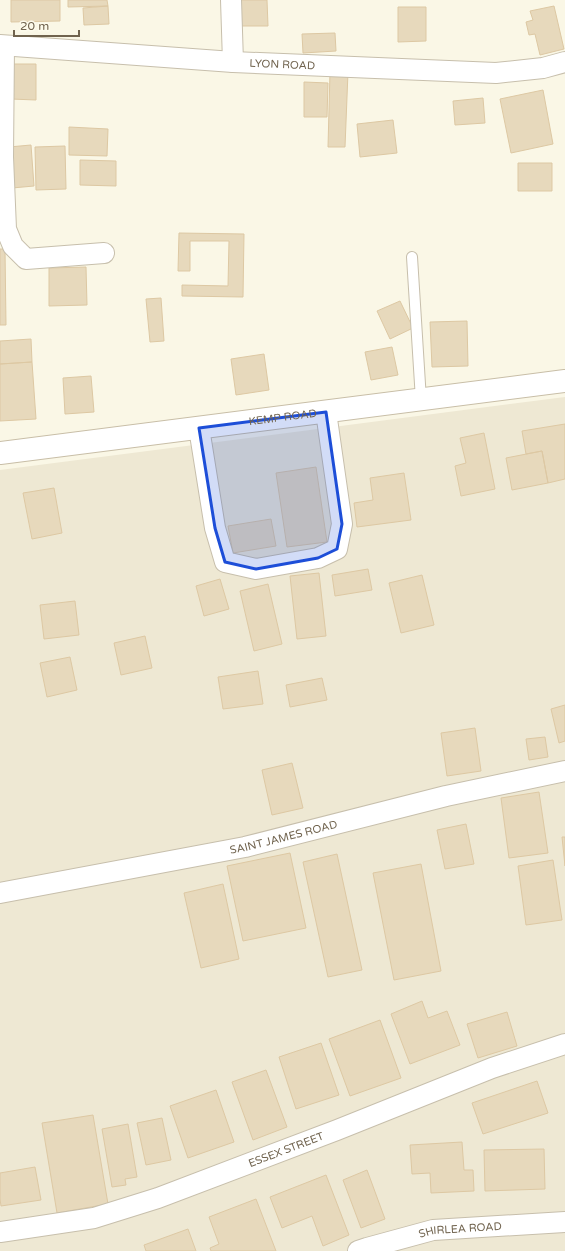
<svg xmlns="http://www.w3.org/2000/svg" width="565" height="1251" font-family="'Varela Round',sans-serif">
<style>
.residential{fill:#eee8d3}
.building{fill:#e7d9bc;stroke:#ddc8a3}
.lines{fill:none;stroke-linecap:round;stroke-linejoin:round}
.lane-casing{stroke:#c7bfac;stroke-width:12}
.street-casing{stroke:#c7bfac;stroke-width:22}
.secondary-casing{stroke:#c8bea7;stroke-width:24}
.lane{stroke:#fff;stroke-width:10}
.street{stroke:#fff;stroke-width:20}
.secondary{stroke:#fff;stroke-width:22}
.marked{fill:#1d4ed8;fill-opacity:0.2;stroke:#1d4ed8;stroke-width:3;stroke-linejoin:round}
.labels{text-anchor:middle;stroke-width:3.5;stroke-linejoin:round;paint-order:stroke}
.street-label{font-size:11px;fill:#70634e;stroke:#fdfbec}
</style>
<rect width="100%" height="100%" fill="#faf7e6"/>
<path class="residential" d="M565 397V1251H0V470Z"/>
<path class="building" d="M11 0H60V21L11 22Z
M68 0H107L108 6 68 7Z
M240 0H267L268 26H240Z
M108 6 109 24 84 25 83 8Z
M554 6 564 49 540 55 535 34 529 35 526 22 533 20 530 11Z
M398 7H426V41L398 42Z
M335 33 336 51 303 53 302 34Z
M12 64H36V100L11 99Z
M330 72H348L345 147H328Z
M304 82 328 83 327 117H304Z
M543 90 553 144 511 153 500 99Z
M483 98 485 123 455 125 453 101Z
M393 120 397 153 360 157 357 124Z
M69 127 108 129 107 156 69 155Z
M31 145 34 186 12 188 9 147Z
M65 146 66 189 36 190 35 147Z
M80 160 116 161V186L80 185Z
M518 163H552V191H518Z
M179 233 244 234 243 297 182 296V285L228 286 229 241H190V271H178Z
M0 249H5L6 325H0Z
M86 267 87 305 49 306V268Z
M161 298 164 341 150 342 146 299Z
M400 301 413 328 390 339 377 311Z
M467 321 468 366 432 367 430 322Z
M31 339 32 362 0 364V341Z
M392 347 398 375 371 380 365 352Z
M264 354 269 390 236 395 231 359Z
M32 362 36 419 0 421V364Z
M91 376 94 412 65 414 63 378Z
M565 424V479L548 483 542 451 526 454 522 431Z
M484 433 495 489 461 496 455 466 466 463 460 438Z
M542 451 548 483 512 490 506 458Z
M316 467 327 542 287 547 276 473Z
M404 473 411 520 357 527 354 503 373 500 370 478Z
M54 488 62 533 32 539 23 493Z
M271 519 276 546 233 553 228 526Z
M368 569 372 590 335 596 332 575Z
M319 573 326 636 297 639 290 576Z
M422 575 434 625 401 633 389 583Z
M220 579 229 609 204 616 196 586Z
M268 584 282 644 254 651 240 591Z
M75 601 79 635 44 639 40 605Z
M145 636 152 668 121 675 114 643Z
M70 657 77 690 47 697 40 663Z
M258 671 263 704 223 709 218 677Z
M322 678 327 700 290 707 286 685Z
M565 705V741L559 743 551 709Z
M475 728 481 771 447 776 441 733Z
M545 737 548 757 529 760 526 739Z
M292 763 303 808 272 815 262 770Z
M539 792 548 853 509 858 501 798Z
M466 824 474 864 445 869 437 830Z
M562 837H565V866Z
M290 853 306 928 243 941 227 866Z
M337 854 362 970 328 977 303 862Z
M553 860 562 920 526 925 518 866Z
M421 864 441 971 394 980 373 873Z
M223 884 239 959 201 968 184 893Z
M422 1001 428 1018 447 1011 460 1045 410 1064 391 1014Z
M507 1012 517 1046 478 1058 467 1024Z
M380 1020 401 1078 350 1096 329 1039Z
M321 1043 339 1095 296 1109 279 1057Z
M266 1070 287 1127 253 1140 232 1082Z
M537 1081 548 1113 483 1134 472 1103Z
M216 1090 234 1142 188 1158 170 1106Z
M93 1115 108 1204 57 1213 42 1123Z
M162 1118 171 1160 146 1165 137 1123Z
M128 1124 137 1177 125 1179 126 1185 112 1187 102 1129Z
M462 1142 464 1170H473L474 1191 431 1193 430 1173 412 1174 410 1145Z
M544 1149 545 1189 485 1191 484 1150Z
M35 1167 41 1200 1 1206 0 1199V1173Z
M367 1170 385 1219 361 1228 343 1180Z
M326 1175 349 1235 323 1246 312 1216 282 1228 270 1197Z
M256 1199 276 1251H211L210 1248 219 1244 209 1217Z
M188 1229 196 1251H146L144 1245Z"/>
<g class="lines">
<g class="lane-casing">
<path id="lane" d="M412 257 421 400"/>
</g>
<g class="street-casing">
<g id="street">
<path d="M231 0 233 62"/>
<path id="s1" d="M0 45 233 62 496 73 543 68 565 62"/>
<path d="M4 46 3 157 6 229 13 246 26 259 104 253"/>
<path d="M199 428 215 528 225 562 256 569 318 558 337 549 342 524 326 412"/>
<path id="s2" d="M0 893 245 847 446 796 565 771"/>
<path id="s3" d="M0 1232 94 1218 158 1198 337 1130 492 1068 565 1044"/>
<path id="s4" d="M358 1251 367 1248 433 1230 565 1222"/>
</g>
</g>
<g class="secondary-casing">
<g id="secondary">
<path id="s5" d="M0 453 565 381"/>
</g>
</g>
<use href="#lane" class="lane"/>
<use href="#street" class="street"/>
<use href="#secondary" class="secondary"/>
</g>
<path class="marked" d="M326 412 342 524 337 549 318 558 256 569 225 562 215 528 199 428Z"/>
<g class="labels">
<g class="street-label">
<text dy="4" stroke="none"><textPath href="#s1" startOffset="283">LYON ROAD</textPath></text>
<text dy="4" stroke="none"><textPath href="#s5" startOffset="285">KEMP ROAD</textPath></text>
<text dy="4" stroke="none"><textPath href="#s2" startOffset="289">SAINT JAMES ROAD</textPath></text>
<text dy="4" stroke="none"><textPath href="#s3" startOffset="299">ESSEX STREET</textPath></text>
<text dy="4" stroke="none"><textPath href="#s4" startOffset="105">SHIRLEA ROAD</textPath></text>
</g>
</g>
<path d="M14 30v6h65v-6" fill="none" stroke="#70634e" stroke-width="2"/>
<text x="20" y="30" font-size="12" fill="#70634e" stroke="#fdfbec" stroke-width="3" paint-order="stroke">20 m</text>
</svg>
